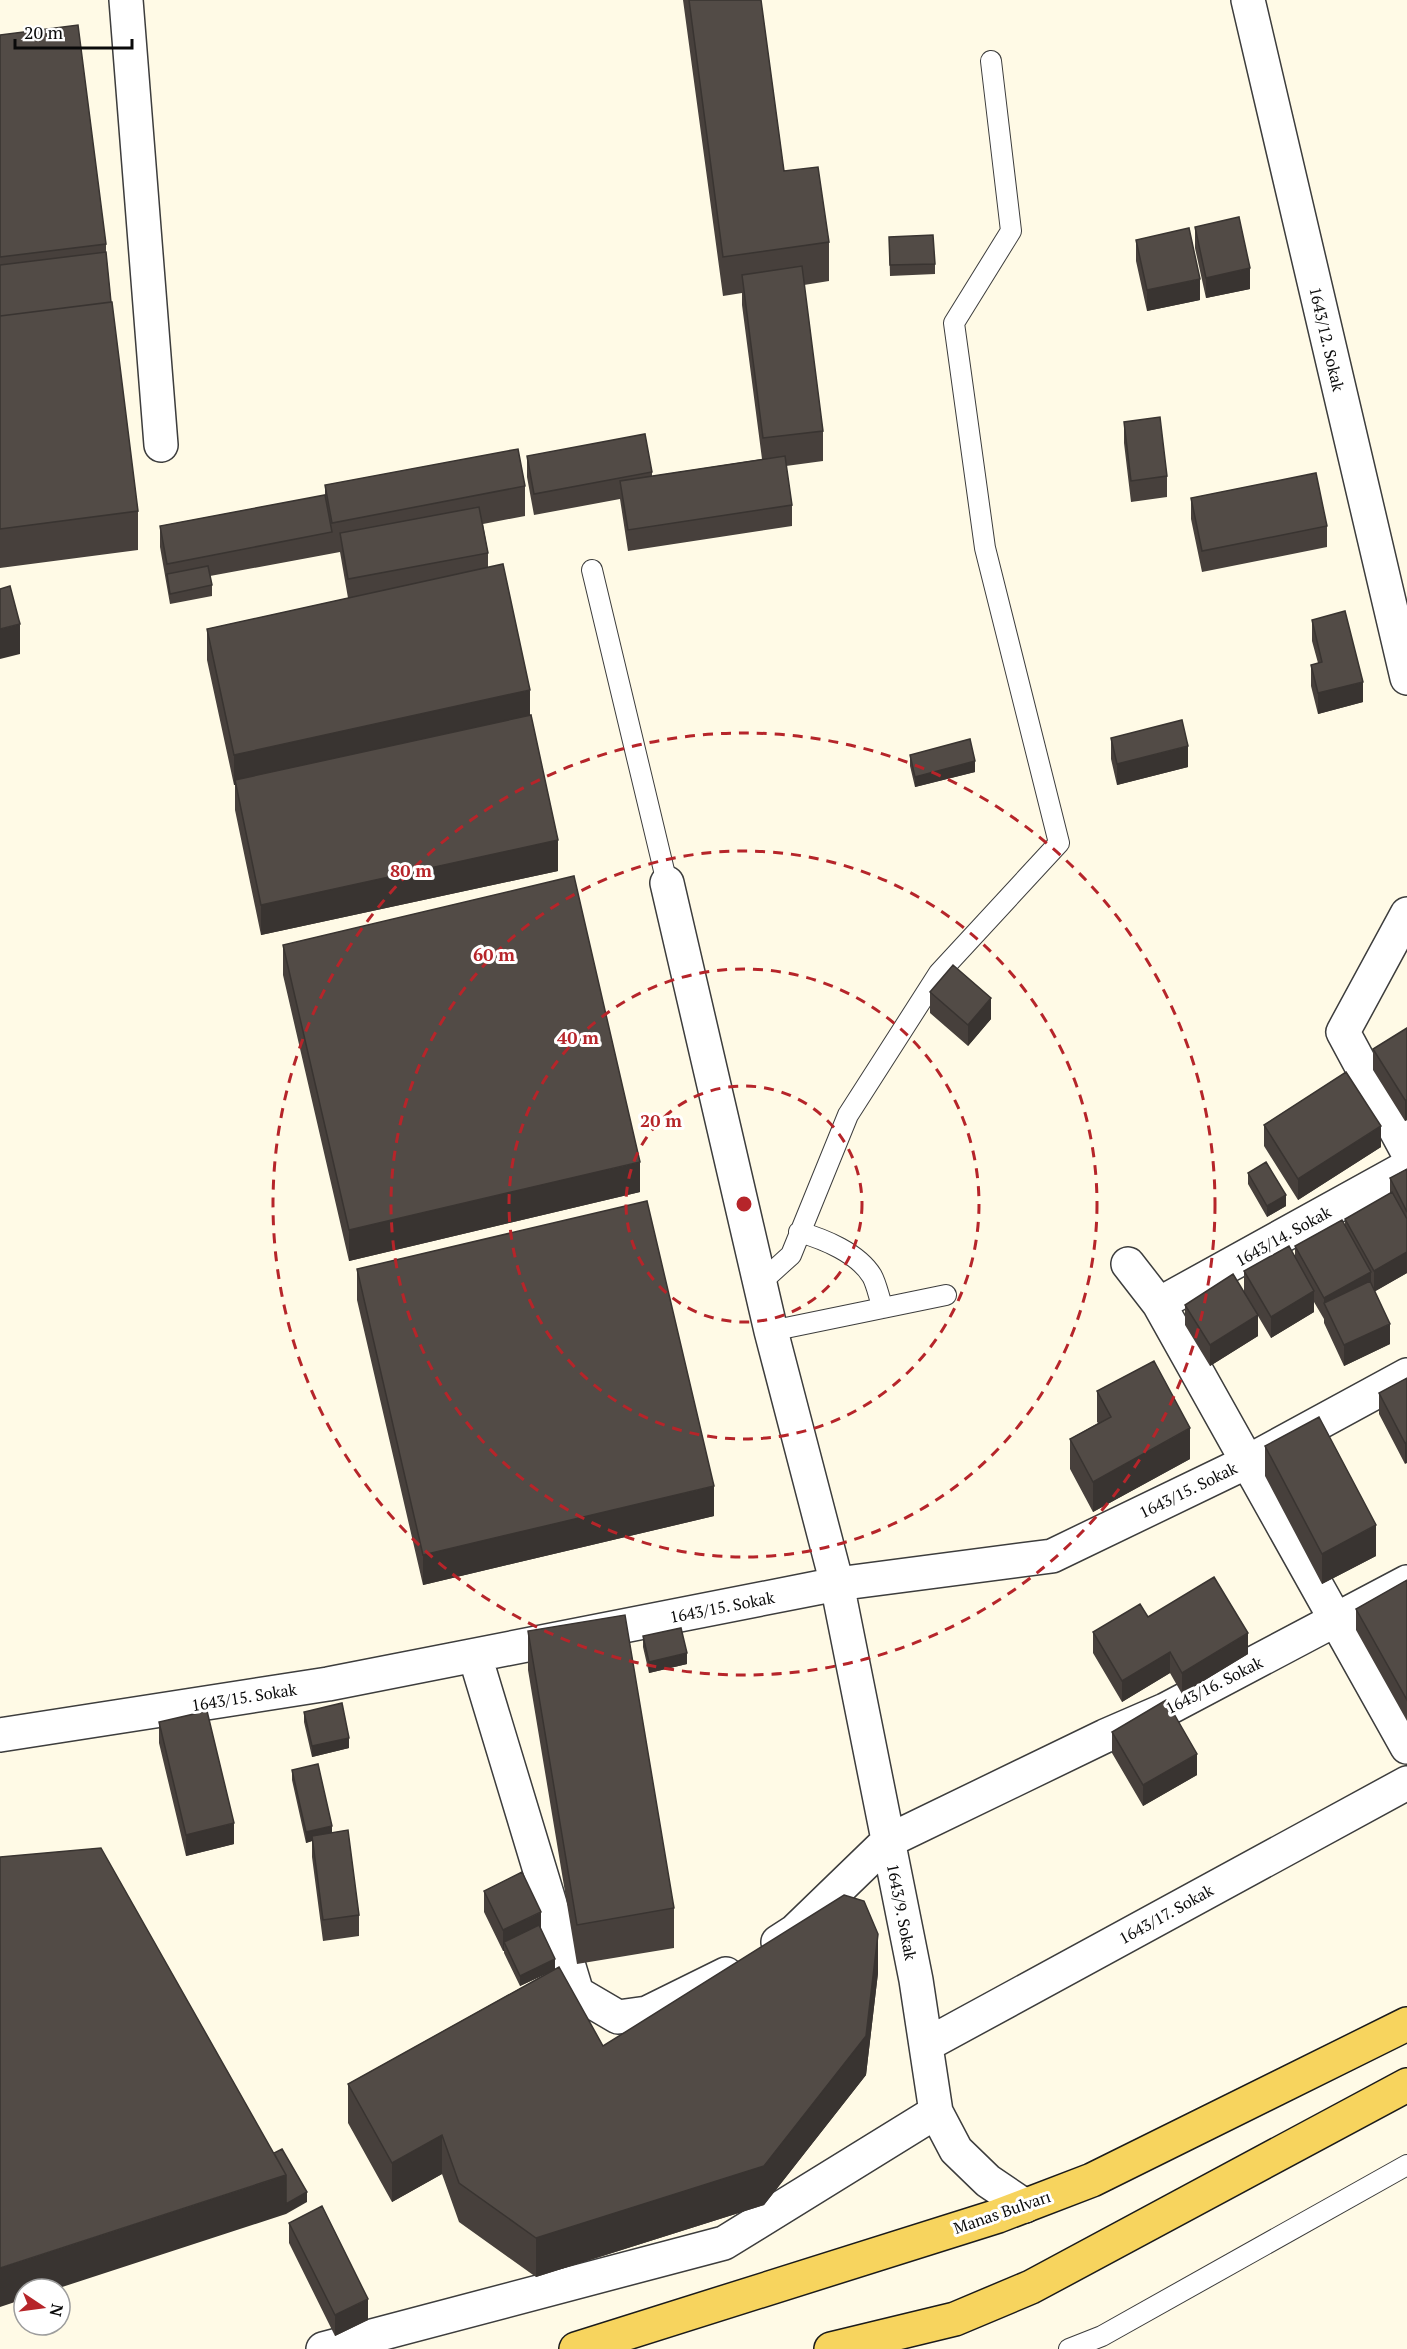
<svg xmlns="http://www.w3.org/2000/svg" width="1407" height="2349" font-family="'PT Serif',serif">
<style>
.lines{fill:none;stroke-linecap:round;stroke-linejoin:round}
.lane-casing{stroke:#3d3d3d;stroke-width:22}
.street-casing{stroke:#3d3d3d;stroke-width:36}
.primary-casing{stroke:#1b1b1b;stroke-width:36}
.lane{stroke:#fff;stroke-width:20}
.street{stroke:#fff;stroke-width:33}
.primary{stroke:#f7d45e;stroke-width:33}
.wall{fill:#47403c}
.shaded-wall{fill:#393431}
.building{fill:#524b46;stroke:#393431;stroke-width:1.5}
.ring{fill:none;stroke:#b6252a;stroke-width:3;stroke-dasharray:10 8}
.labels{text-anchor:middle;stroke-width:6;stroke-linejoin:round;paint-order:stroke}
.street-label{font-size:16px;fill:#0a0a0a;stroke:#fff}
.centre{fill:#b6252a;stroke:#fff;stroke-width:3}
.ring-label{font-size:18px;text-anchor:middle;font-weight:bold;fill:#b6252a;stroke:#fff;stroke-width:6;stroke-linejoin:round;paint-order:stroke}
</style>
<rect width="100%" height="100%" fill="#fffae6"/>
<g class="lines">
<g class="lane-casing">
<path id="lane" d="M592 570 667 883
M799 1232C824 1239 858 1253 872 1276 877 1285 879 1298 883 1308
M759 1284 791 1255 848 1115 939 973 1059 843 985 548 954 323 1011 231 991 61
M771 1331 946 1295
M1069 2349 1102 2336 1407 2165"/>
</g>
<g class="street-casing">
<path id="street" d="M126 0 161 445
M1248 0 1407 678
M667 883 771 1331 837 1584 916 1980 936 2112 956 2150 988 2181 1025 2206
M1407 914 1343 1032 1407 1151
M1128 1264 1159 1304 1407 1747
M1159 1304 1407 1167
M475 1656 577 1993 618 2017 647 2013 726 1974
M0 1735 328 1684 837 1584 1052 1556 1249 1461 1407 1375
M778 1942 795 1931 888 1841 1105 1736 1165 1710 1407 1582
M926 2045 1407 1783
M323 2349 724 2243 936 2112"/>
</g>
<g class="primary-casing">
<path id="primary" d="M576 2349 998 2216 1092 2180 1407 2024
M831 2349 955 2319 1031 2287 1407 2085"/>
</g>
<use href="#lane" class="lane"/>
<use href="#street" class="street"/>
<use href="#primary" class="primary"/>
</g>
<path class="wall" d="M683 0H761L784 171 829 242V281L804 285 823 431V461L786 466 792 505V526L628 551 620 499 534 515 527 477V456L652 472V476L762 459 742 305V293L723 296Z
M0 35 106 244V252L111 302 138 511V550L0 568Z
M1195 227 1250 289 1206 298 1195 248Z
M889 237 935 264V274L890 276Z
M1136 240 1200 300 1147 311 1136 261Z
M1124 422 1167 476V497L1131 502 1124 443Z
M325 485 525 486V516L483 524 488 553V568L530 715 558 871 261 935 235 810V785H234L207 660V629L348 598 340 552 210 576 212 585V596L170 604 160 547V526L325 495Z
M1191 498 1327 526V547L1202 572 1191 519Z
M1312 620 1363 702 1318 714 1311 686V665L1318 663 1312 641Z
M1111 738 1188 767 1117 785 1111 759Z
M910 755 975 772 915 787 910 766Z
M283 945 640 1192 349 1261 283 975Z
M930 992 991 1019 968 1046 930 1013Z
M1407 1028V1120L1405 1121 1373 1070V1049Z
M1264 1125 1381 1147 1298 1200 1264 1146Z
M1407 1169V1273L1375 1291 1390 1344 1344 1366 1324 1323V1319L1314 1302V1312L1271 1338 1258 1316V1336L1210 1366 1185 1325V1305L1244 1292V1271L1295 1258V1246L1345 1225V1219L1390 1194V1178Z
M1248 1173 1286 1206 1267 1217 1248 1184Z
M357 1269 714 1516 423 1585 357 1300Z
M1407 1378 1405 1464 1379 1414V1393Z
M1097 1391 1190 1459 1093 1512 1070 1469V1439L1098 1423 1097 1422Z
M1265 1446 1376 1556 1322 1584 1265 1476Z
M1407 1580V1721L1356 1630V1609Z
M528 1631 674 1908V1948L577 1964 528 1670Z
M1093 1632 1248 1654 1182 1694 1170 1673 1122 1702 1093 1653Z
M643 1636 687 1664 649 1673 643 1647Z
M304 1712 349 1748 312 1757 304 1722Z
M159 1722 234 1844 186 1856 159 1743Z
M1112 1732 1197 1775 1143 1806 1112 1753Z
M292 1770 332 1833 359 1915V1936L323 1941 312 1857V1841L306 1843 292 1780Z
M484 1891 541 1930 555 1969 603 2046 878 1973 866 2075 764 2205 536 2277 459 2222 442 2174 392 2202 348 2123V2084L551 1971 520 1986 504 1953V1951H503L484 1912Z
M289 2223 368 2320 335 2336 289 2243Z"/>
<path class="shaded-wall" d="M1250 268V289L1206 298V278Z
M1200 279V300L1147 311V290Z
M20 624V654L0 659V629Z
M1363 682V702L1318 714V693Z
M530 690V720L235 780V785H234V755Z
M1188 746V767L1117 785V764Z
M975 761V772L915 787V777Z
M558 840V871L261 935V905Z
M991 998V1019L968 1046V1025Z
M1405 1100H1407V1120L1405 1121Z
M1381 1126V1147L1298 1200V1179Z
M640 1162V1192L349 1261V1230Z
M1286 1195V1206L1267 1217V1206Z
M1407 1252V1273L1374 1292V1271Z
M1371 1272V1293L1324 1303V1298Z
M1314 1291V1312L1271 1338V1317Z
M1258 1315V1336L1210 1366V1345Z
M1390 1324V1344L1344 1366V1345Z
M1190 1428V1459L1093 1512V1482Z
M1407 1442V1463L1405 1464V1443Z
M714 1486V1516L423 1585V1555Z
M1376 1525V1556L1322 1584V1554Z
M1248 1633V1654L1182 1694V1673Z
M1170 1652V1673L1122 1702V1681Z
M687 1653V1664L649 1673V1662Z
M349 1738V1748L312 1757V1746Z
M1197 1754V1775L1143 1806V1785Z
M234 1823V1844L186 1856V1835Z
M332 1826V1836H312V1841L306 1843V1832Z
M541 1912V1933L504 1942V1951H503V1930Z
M878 1934V1973L866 2075 764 2205 536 2277V2238Z
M555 1959V1970L520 1986V1976Z
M442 2135V2174L392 2202V2163Z
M286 2175 307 2192V2202L286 2214 56 2289H24V2299L0 2307V2268Z
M368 2299V2320L335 2336V2315Z"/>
<path class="building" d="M689 0H761L784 171 818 167 829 242 723 257Z
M78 25 106 244 0 257V35Z
M1239 217 1250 268 1206 278 1195 227Z
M1189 228 1200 279 1147 290 1136 240Z
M933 235 935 264 890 265 889 237Z
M106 252 111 302 0 316V265Z
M802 266 823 431 763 438 742 275Z
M112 302 138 511 0 529V316Z
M1160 417 1167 476 1131 481 1124 422Z
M645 434 652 472 534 494 527 456Z
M518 449 525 486 332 523 325 485Z
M785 456 792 505 628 530 620 481Z
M1316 473 1327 526 1202 551 1191 498Z
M325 495 332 532 167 564 160 526Z
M479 507 488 553 348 579 340 533Z
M503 564 530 690 234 755 207 629Z
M208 566 212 585 170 594 167 574Z
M10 586 20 624 0 629V589Z
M1345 611 1363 682 1318 693 1311 665 1322 662 1312 620Z
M531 715 558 840 261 905 235 780Z
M1182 720 1188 746 1117 764 1111 738Z
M970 739 975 761 915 777 910 755Z
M574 876 640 1162 349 1230 283 945Z
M953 965 991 998 968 1025 930 992Z
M1407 1028V1100H1405L1373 1049Z
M1346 1072 1381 1126 1298 1179 1264 1125Z
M1266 1162 1286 1195 1267 1206 1248 1173Z
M1407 1169V1212L1390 1178Z
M1392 1192 1407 1219V1252L1374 1271 1345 1219Z
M647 1201 714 1486 423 1555 357 1269Z
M1342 1220 1371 1272 1324 1298 1295 1246Z
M1289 1246 1314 1291 1271 1317 1244 1271Z
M1233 1274 1258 1315 1210 1345 1185 1305Z
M1370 1281 1390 1324 1344 1345 1324 1303Z
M1154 1361 1190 1428 1093 1482 1070 1439 1111 1417 1097 1391Z
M1407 1378V1442L1405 1443 1379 1393Z
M1319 1417 1376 1525 1322 1554 1265 1446Z
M1214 1577 1248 1633 1182 1673 1170 1652 1122 1681 1093 1632 1140 1604 1148 1617Z
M1407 1580V1700L1356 1609Z
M625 1615 674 1908 577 1925 528 1631Z
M681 1628 687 1653 649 1662 643 1636Z
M1166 1700 1197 1754 1143 1785 1112 1732Z
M342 1703 349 1738 312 1746 304 1712Z
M207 1711 234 1823 186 1835 159 1722Z
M318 1764 332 1826 306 1832 292 1770Z
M348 1830 359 1915 323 1920 312 1836Z
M101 1848 286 2175 0 2268V1857Z
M522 1872 541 1912 503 1930 484 1891Z
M844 1895 864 1901 878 1934 866 2036 764 2166 536 2238 459 2183 442 2135 392 2163 348 2084 559 1967 603 2046Z
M539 1925 555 1959 520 1976 504 1942Z
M282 2149 307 2192 286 2204V2175L274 2153Z
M322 2206 368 2299 335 2315 289 2223Z"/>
<g class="ring">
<circle cx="744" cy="1204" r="118"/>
<circle cx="744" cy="1204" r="235"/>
<circle cx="744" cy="1204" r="353"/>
<circle cx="744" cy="1204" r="471"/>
</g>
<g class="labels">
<g class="street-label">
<text transform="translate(1327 339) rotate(77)" y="6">1643/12. Sokak</text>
<text transform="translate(1283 1236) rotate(-29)" y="6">1643/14. Sokak</text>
<text transform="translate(1188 1490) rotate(-26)" y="6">1643/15. Sokak</text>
<text transform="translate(722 1607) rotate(-11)" y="6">1643/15. Sokak</text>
<text transform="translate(1214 1685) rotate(-27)" y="6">1643/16. Sokak</text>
<text transform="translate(244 1697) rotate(-9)" y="6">1643/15. Sokak</text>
<text transform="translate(902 1912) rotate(79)" y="6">1643/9. Sokak</text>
<text transform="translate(1166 1914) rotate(-29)" y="6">1643/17. Sokak</text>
<text transform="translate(1002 2212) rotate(-19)" y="6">Manas Bulvarı</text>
</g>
</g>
<circle cx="744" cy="1204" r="9" class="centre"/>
<g class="ring-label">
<text x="411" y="877">80 m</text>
<text x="494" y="961">60 m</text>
<text x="578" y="1044">40 m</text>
<text x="661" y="1127">20 m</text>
</g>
<g transform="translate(42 2307) rotate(103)"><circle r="28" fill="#ffffff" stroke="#9d9d9d" stroke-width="1.5"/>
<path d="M0-4.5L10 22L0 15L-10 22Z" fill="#b6252a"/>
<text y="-9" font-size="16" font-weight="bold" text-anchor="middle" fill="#0a0a0a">N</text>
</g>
<path d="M15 39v9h117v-9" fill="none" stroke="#0a0a0a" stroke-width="3"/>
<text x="24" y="39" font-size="18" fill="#0a0a0a" stroke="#ffffff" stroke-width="4.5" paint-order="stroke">20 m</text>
</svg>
